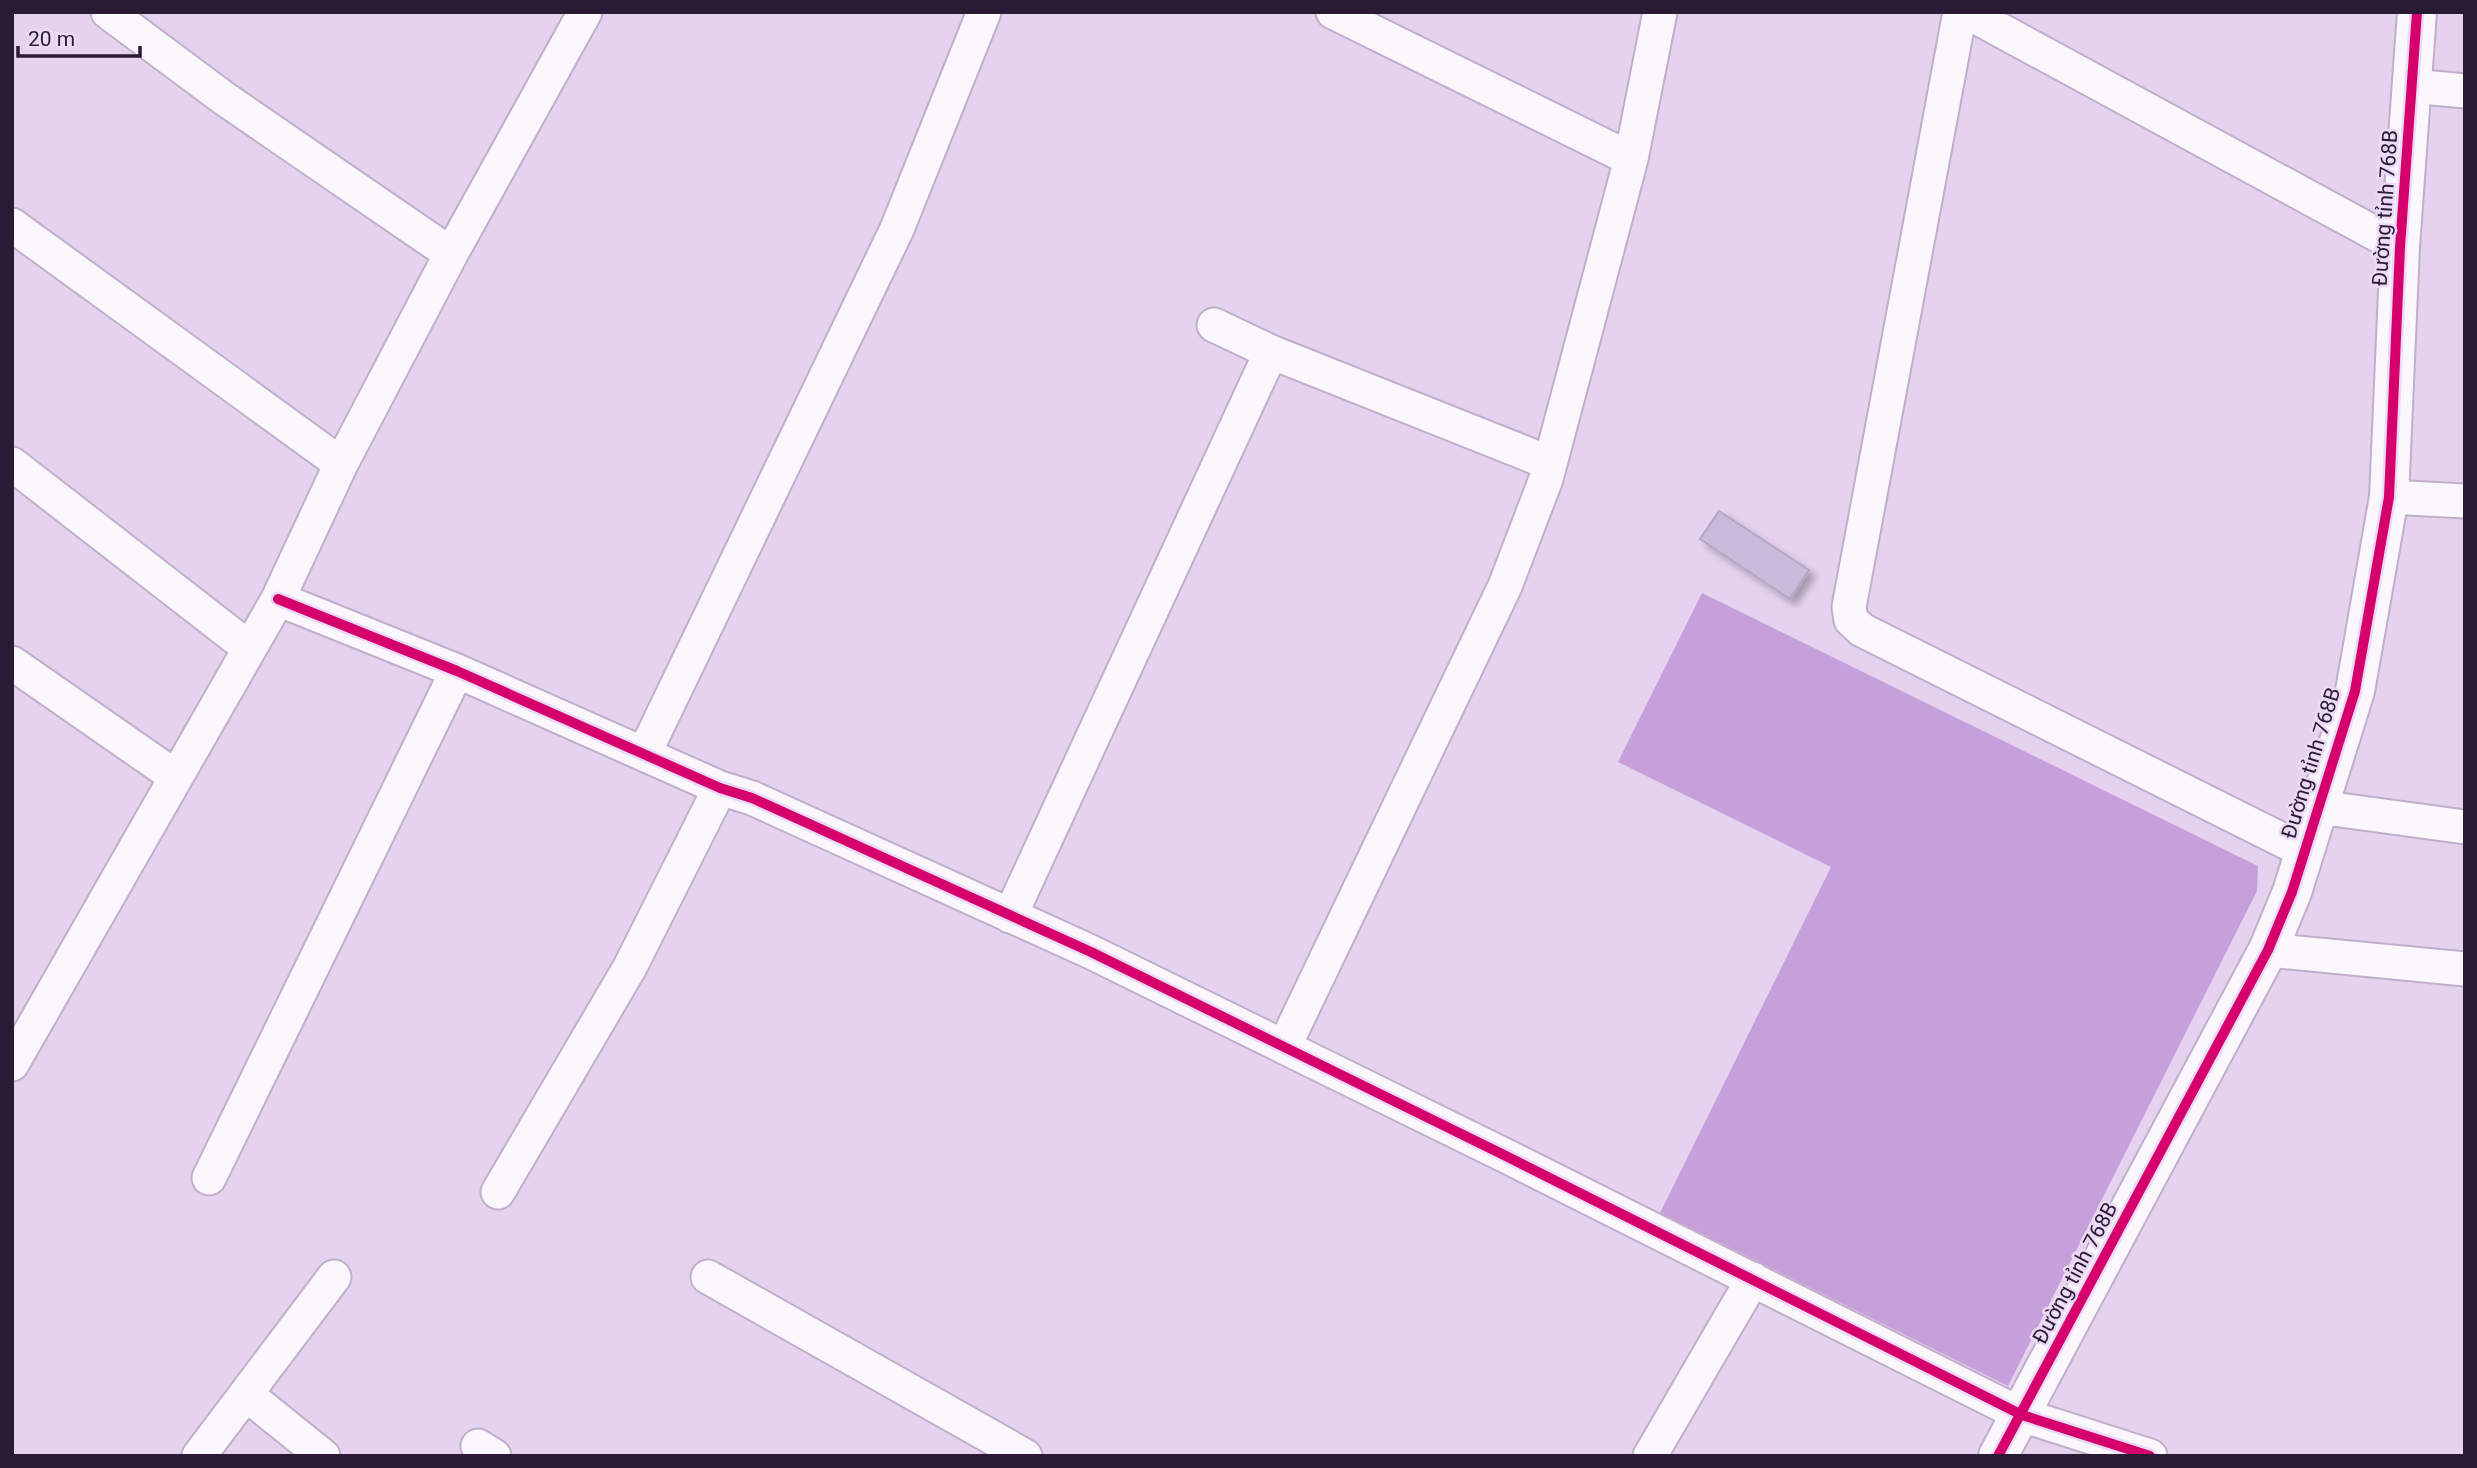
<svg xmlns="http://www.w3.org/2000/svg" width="2477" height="1468" font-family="Roboto,sans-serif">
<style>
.forest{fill:#c6a0da}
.building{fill:#c7bbd9;stroke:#b2a7c1;stroke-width:2;filter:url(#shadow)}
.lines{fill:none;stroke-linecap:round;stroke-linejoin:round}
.minor-casing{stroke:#c0afca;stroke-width:37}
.tertiary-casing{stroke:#c0afca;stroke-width:42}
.minor{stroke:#fbf8fd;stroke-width:33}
.tertiary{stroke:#fbf8fd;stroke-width:38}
.cycleway-casing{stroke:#ecdaf6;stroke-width:15}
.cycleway{stroke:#d6006c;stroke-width:10}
.labels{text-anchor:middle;stroke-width:5;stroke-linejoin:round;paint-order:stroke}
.street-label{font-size:21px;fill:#2b1a34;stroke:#ecdaf6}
</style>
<defs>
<filter id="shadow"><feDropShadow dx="6" dy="6" stdDeviation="3.5" flood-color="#0004"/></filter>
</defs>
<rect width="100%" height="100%" fill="#e5d2ef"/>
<path class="forest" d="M1702 593 2258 866 2257 891 2008 1386 1660 1213 1831 867 1618 762Z"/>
<path class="building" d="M1719 511 1809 570 1790 599 1700 539Z"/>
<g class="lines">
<g class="minor-casing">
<path id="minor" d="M108 12 225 99 451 254
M1333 12 1631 159
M1960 12 1849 607 1851 620 1862 630 2304 851
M1967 12 2400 247
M2412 86 2465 91
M12 225 341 464
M1214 325 1271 352 1550 463
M12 464 249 648
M2389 497 2465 501
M278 599 457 671 720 788 752 798 1091 952 1508 1157 2022 1415 2150 1456
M12 663 176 777
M644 754 897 229 984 12
M2318 807 2465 827
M1010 916 1271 352
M2268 950 2465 969
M1284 1047 1505 586 1546 479 1631 159 1660 12
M12 1064 278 599 341 464 451 254 585 12
M209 1178 457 671
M498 1192 630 967 720 788
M708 1277 1025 1456
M246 1394 323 1456
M478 1446 494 1456
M199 1456 334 1277
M1650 1456 1753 1279"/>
</g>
<g class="tertiary-casing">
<path id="tertiary" d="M1998 1456 2268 950 2292 892 2355 691 2389 497 2400 247 2417 12"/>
</g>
<use href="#minor" class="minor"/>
<use href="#tertiary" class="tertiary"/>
<g class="cycleway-casing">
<path id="cycleway" d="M278 599 457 671 720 788 752 798 1091 952 1508 1157 2022 1415 2150 1456
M1998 1456 2268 950 2292 892 2355 691 2389 497 2400 247 2417 12"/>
</g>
<use href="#cycleway" class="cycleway"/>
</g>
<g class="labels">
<g class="street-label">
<text transform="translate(2385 208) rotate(-86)" y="7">Đường tỉnh 768B</text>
<text transform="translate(2311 763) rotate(-73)" y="7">Đường tỉnh 768B</text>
<text transform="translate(2075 1273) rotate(-62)" y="7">Đường tỉnh 768B</text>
</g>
</g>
<rect width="2477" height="1468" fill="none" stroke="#2b1a34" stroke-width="28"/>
<path d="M18 46v10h122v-10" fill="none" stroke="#2b1a34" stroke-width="3.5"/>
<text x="28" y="46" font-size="21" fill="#2b1a34" stroke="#ecdaf6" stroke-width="5" paint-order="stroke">20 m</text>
</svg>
